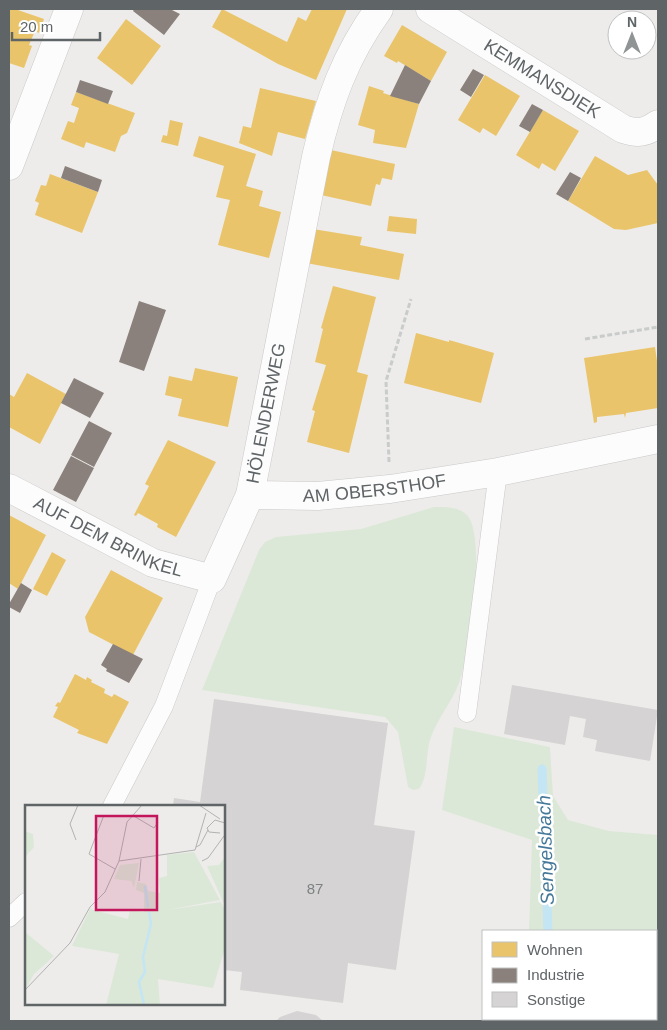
<svg xmlns="http://www.w3.org/2000/svg" width="667" height="1030" font-family="Helvetica,sans-serif">
<style>
.green{fill:#dbe8d7}
.homes{fill:#e9c46a}
.industry{fill:#8a817c}
.lines{fill:none;stroke-linecap:round;stroke-linejoin:round}
.stream{stroke:#c3e5f4;stroke-width:9}
.building{fill:#d5d3d3}
.service-casing{stroke:#c9c9c9;stroke-width:19}
.minor-casing{stroke:#c9c9c9;stroke-width:29}
.path{stroke:#c8cccb;stroke-width:3;stroke-dasharray:5 2.5;stroke-linecap:butt}
.service{stroke:#fcfcfc;stroke-width:18}
.minor{stroke:#fcfcfc;stroke-width:28}
.labels{text-anchor:middle;stroke-width:5;stroke-linejoin:round;paint-order:stroke}
.number-label{font-size:15px;fill:#7e8183}
.street-label{font-size:18px;fill:#5f6467;stroke:#fff}
.water-label{font-size:19px;font-style:italic;fill:#467999;stroke:#fff}
.inset-river{fill:none;stroke:#c3e5f4;stroke-width:2.5}
.inset-road{fill:none;stroke:#b1b2b2;stroke-width:1}
.view{fill:#c2185b;fill-opacity:0.15;stroke:#c2185b;stroke-width:2.5}
.inset-edge{fill:none;stroke:#5f6467;stroke-width:2.5}
</style>
<rect width="100%" height="100%" fill="#eeecea"/>
<path class="green" d="M434 507C445 507 458 506 467 515 487 536 469 655 459 683 452 702 438 718 431 737 425 753 429 776 419 789L413 790 408 787 398 732 385 717 202 690 259 550 265 542 276 537 361 529Z
M454 727 550 747 553 796 568 820 609 831 658 835V1021H526V1019H656V931H529L532 840 442 810Z"/>
<path class="homes" d="M9 9H15L44 19 39 33 35 31 29 45 32 46 24 68 9 63Z
M222 9 287 42 298 17 306 21 312 9H347L316 80 278 64 212 27Z
M126 19 161 46 132 85 97 58Z
M402 25 447 52 431 81 398 61 397 63 384 56Z
M485 75 520 96 496 136 483 128 480 133 458 120Z
M369 86 384 91 383 93 419 104 406 148 373 143 375 130 358 125Z
M260 88 316 101 305 139 278 132 272 156 239 143 243 126 251 128Z
M76 92 135 113 127 133 121 136 115 152 86 142 84 148 61 139 68 121 74 123 79 108 71 105Z
M543 110 579 131 555 171 542 163 539 169 516 155Z
M170 120 183 123 178 146 161 142 163 135 167 136Z
M199 136 256 154 246 186 263 191 259 206 281 212 269 258 218 245 230 200 216 197 224 166 193 156Z
M331 150 395 164 392 180 382 178 380 185 376 184 371 206 321 195Z
M595 156 628 175 647 170 658 185V223L626 230 614 229 568 201Z
M50 174 98 192 82 233 35 215 39 203 35 201 41 185 46 186Z
M389 216 417 219 416 234 387 231Z
M313 229 362 237 360 245 404 254 399 280 306 263Z
M333 286 376 297 357 372 368 375 349 453 307 442 315 411 312 410 326 365 315 362 323 329 321 328Z
M416 333 449 342V340L494 353 481 403 404 383Z
M655 347 658 368V408L626 413 625 418 624 414 597 417V422L594 423 584 358Z
M195 368 238 377 228 427 178 416 182 399 165 395 169 376 192 381Z
M27 373 66 394 40 444 9 427V394L14 397Z
M168 440 216 462 176 537 157 527 158 524 138 513 136 516 134 515 149 486 145 484Z
M9 515 46 535 18 589 9 583Z
M52 552 66 560 47 596 33 589Z
M111 570 163 598 133 655 89 632 85 617Z
M75 674 86 680 87 677 92 680 91 682 105 689 104 693 112 697 114 694 129 702 107 744 77 733 79 730 53 717 58 707 55 706 58 702 60 703Z"/>
<path class="industry" d="M134 9H170L180 14 164 35 133 11Z
M405 65 431 81 419 104 390 96Z
M473 69 484 75 471 97 460 90Z
M80 80 113 91 108 104 76 92Z
M532 104 543 110 530 132 519 126Z
M65 166 102 180 98 192 61 178Z
M570 172 581 178 568 201 556 194Z
M139 301 166 310 144 371 119 362Z
M74 378 104 393 90 418 61 403Z
M89 421 112 433 94 467 71 455Z
M71 456 94 468 76 502 53 490Z
M21 583 32 590 20 613 9 607V604Z
M113 644 143 659 129 683 106 671 107 669 101 665Z"/>
<g class="lines">
<path class="stream" d="M542 769 548 931"/>
</g>
<path class="building" d="M512 685 658 710 650 761 595 751 597 740 583 737 586 719 570 716 565 745 504 734Z
M214 699 388 723 374 825 415 831 396 970 348 963 343 1003 240 990 242 972 224 970V806H173L174 798 200 802Z
M297 1011 316 1015 323 1021H276L280 1017Z"/>
<g class="lines">
<g class="service-casing">
<path id="service" d="M467 713 498 472
M112 806 164 706 212 579
M9 918 26 902"/>
</g>
<g class="minor-casing">
<g id="minor">
<path id="s1" d="M430 9 623 129C638 134 645 133 658 124"/>
<path d="M9 166 69 9"/>
<path id="s2" d="M9 488 153 563 212 579 250 495 316 157C329 101 345 56 379 9"/>
<path id="s3" d="M250 495 318 496 390 489 498 472 658 439"/>
</g>
</g>
<path class="path" d="M585 339 658 327
M389 462 386 381 411 299"/>
<use href="#service" class="service"/>
<use href="#minor" class="minor"/>
</g>
<g class="labels">
<g class="number-label">
<text x="315" y="894">87</text>
</g>
<g class="street-label">
<text dy="6" stroke="none"><textPath href="#s1" startOffset="132">KEMMANSDIEK</textPath></text>
<text dy="6" stroke="none"><textPath href="#s2" startOffset="399">HÖLENDERWEG</textPath></text>
<text dy="6" stroke="none"><textPath href="#s3" startOffset="125">AM OBERSTHOF</textPath></text>
<text dy="6" stroke="none"><textPath href="#s2" startOffset="111">AUF DEM BRINKEL</textPath></text>
</g>
<g class="water-label">
<text transform="translate(545 850) rotate(-92)" y="7">Sengelsbach</text>
</g>
</g>
<g transform="translate(25 805)">
<rect width="200" height="200" fill="#eeecea"/>
<path d="M0 26 8 29 9 42 0 52ZM169 47 195 95 142 105 196 97 200 105V143L188 183 133 174 135 200H81L94 149 47 141 65 104 103 114 105 105 119 107V88L111 85 112 77 121 79 123 86 135 88 134 73 142 71V50ZM200 52V101L182 61 194 60ZM114 58 109 83 106 76 89 74 95 60ZM0 127 29 151 9 169 0 185Z" fill="#dbe8d7"/>
<path class="inset-river" d="M120 81 123 102M119 200 114 177 120 167 118 152 126 119 124 107"/>
<path class="inset-road" d="M174 0 195 14M79 10 64 49 90 64M107 10 129 23 133 17M195 28 184 27 182 23 190 15 200 18M51 35 45 19 53 0M171 42 175 40 183 25M94 56 170 45 181 8M177 56 183 53 199 31M114 76 116 54M0 185 45 138 65 102 80 87 94 56 102 17 117 0"/>
<path class="view" d="M71 11H132V105H71Z"/>
<rect width="200" height="200" class="inset-edge"/>
</g>
<rect width="667" height="1030" fill="none" stroke="#5f6467" stroke-width="20"/>
<rect x="482" y="930" width="175" height="90" fill="#ffffff" stroke="#bfc1c2"/>
<rect x="492" y="942" width="25" height="15" fill="#e9c46a" stroke="#bfc1c2"/>
<text x="527" y="955" font-size="15" fill="#5f6467">Wohnen</text>
<rect x="492" y="968" width="25" height="15" fill="#8a817c" stroke="#bfc1c2"/>
<text x="527" y="980" font-size="15" fill="#5f6467">Industrie</text>
<rect x="492" y="992" width="25" height="15" fill="#d5d3d3" stroke="#bfc1c2"/>
<text x="527" y="1005" font-size="15" fill="#5f6467">Sonstige</text>
<g transform="translate(632 35)"><circle r="24" fill="#ffffff" stroke="#bfc1c2"/>
<path d="M0-4L9 19L0 12L-9 19Z" fill="#919495"/>
<text y="-8" font-size="14" font-weight="bold" text-anchor="middle" fill="#5f6467">N</text>
</g>
<path d="M12 32v8h88v-8" fill="none" stroke="#5f6467" stroke-width="2.5"/>
<text x="20" y="32" font-size="15" fill="#5f6467" stroke="#ffffff" stroke-width="4" paint-order="stroke">20 m</text>
</svg>
